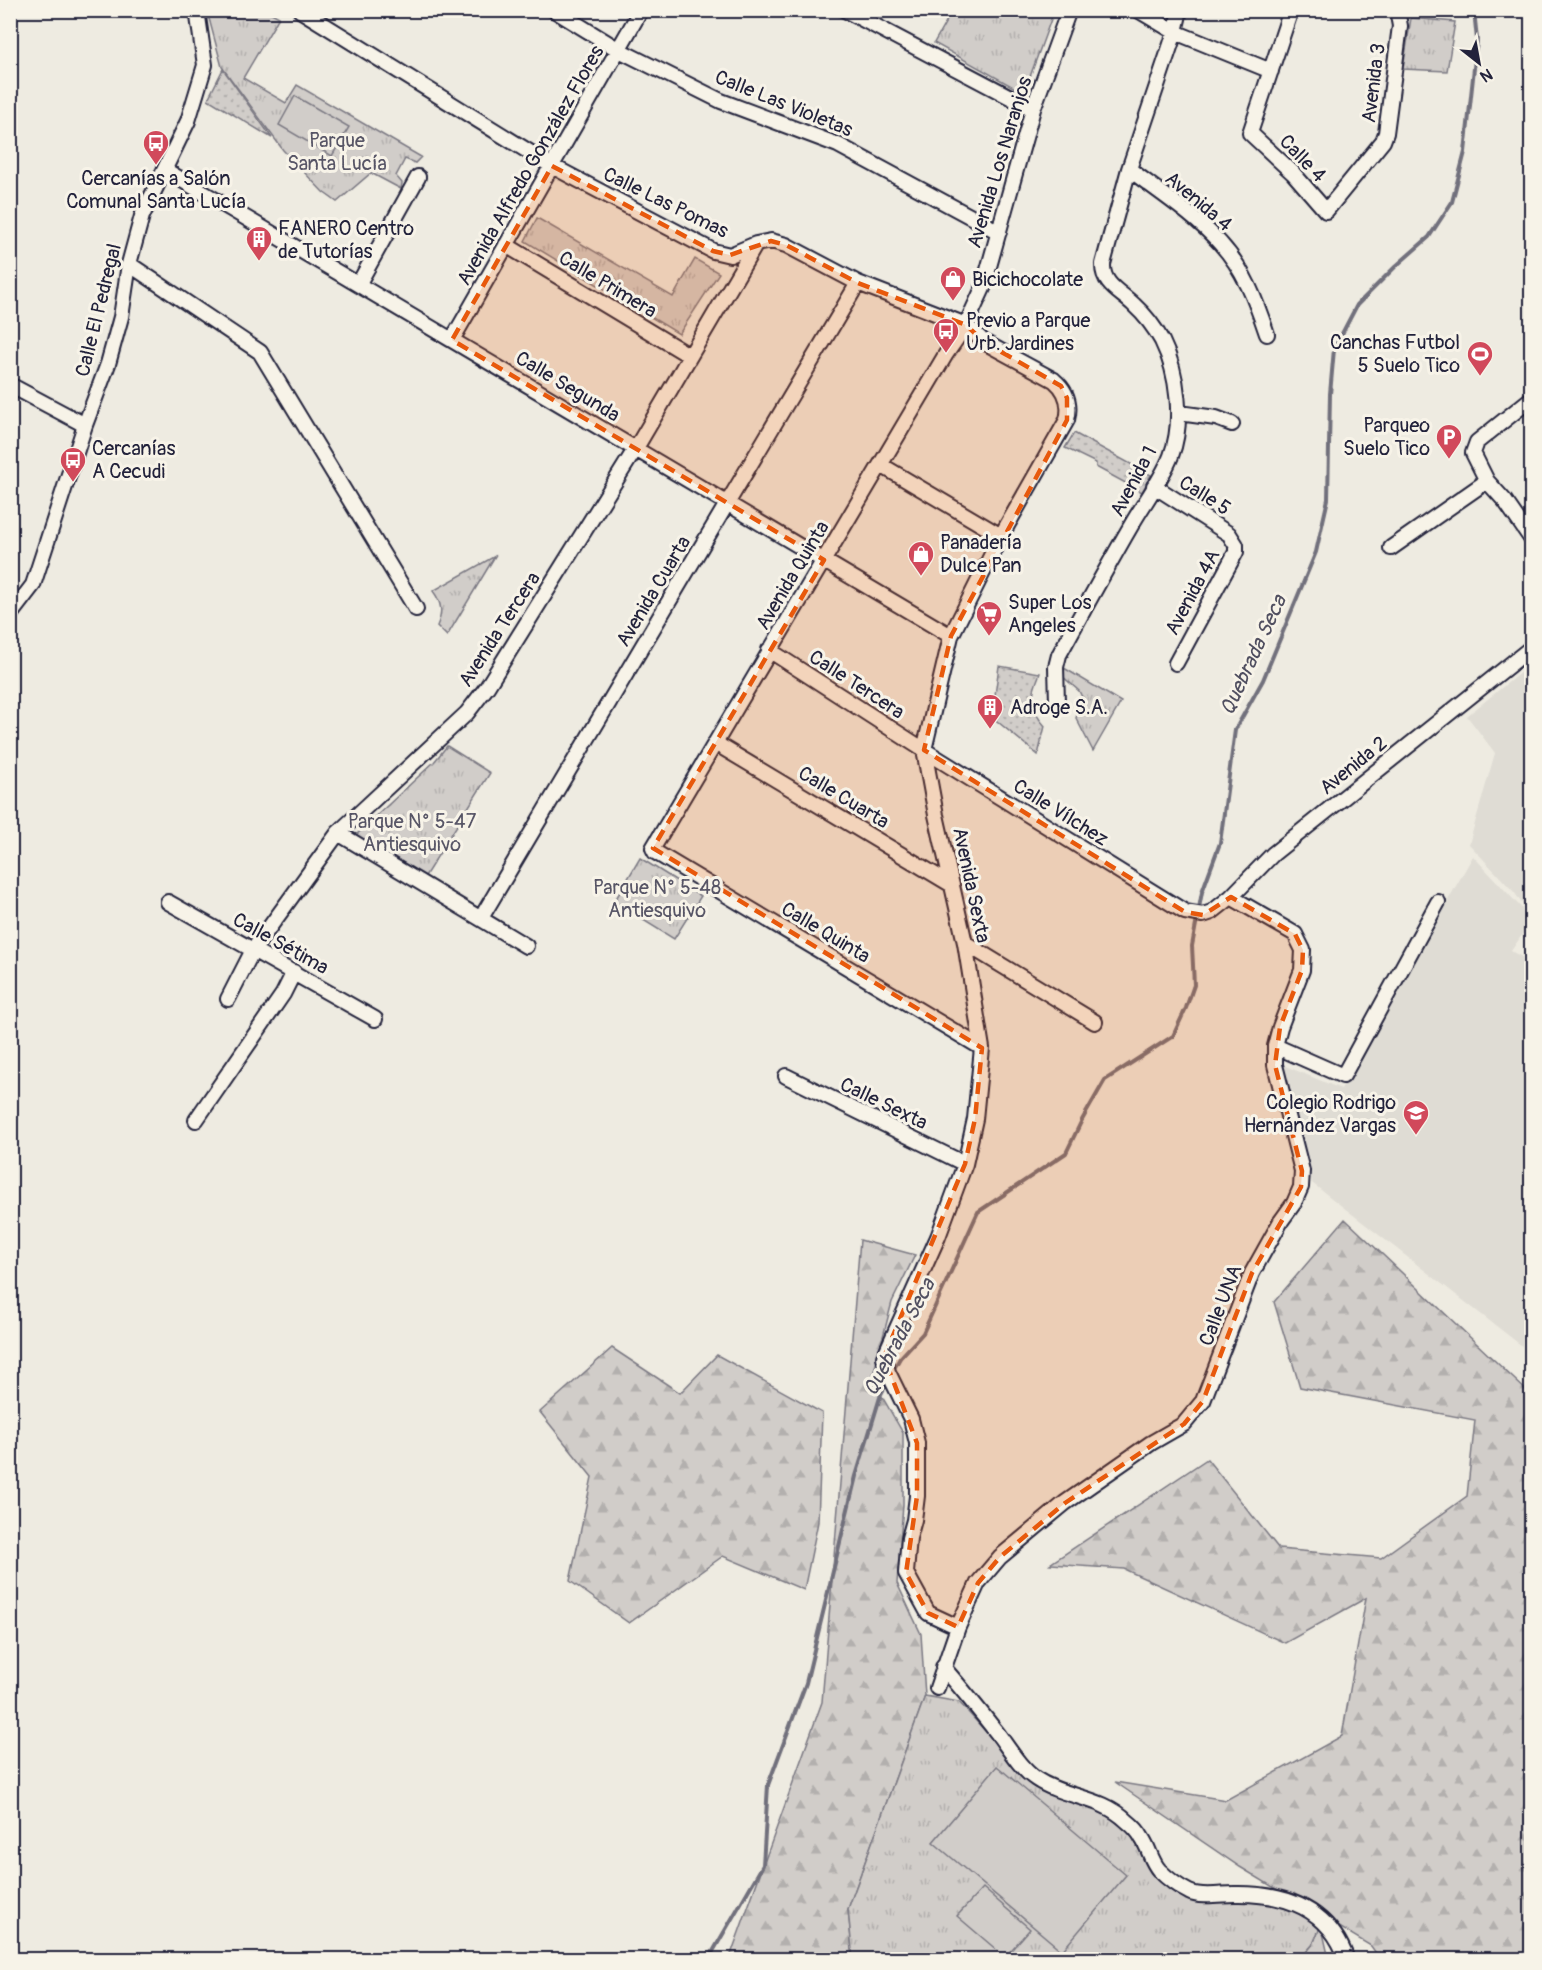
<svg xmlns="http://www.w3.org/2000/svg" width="1542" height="1970" font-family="Pangolin,sans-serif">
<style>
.built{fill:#dfdcd4}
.grass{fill:url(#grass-dots);stroke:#7a7882;stroke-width:1.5}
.forest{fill:url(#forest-firs);stroke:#7a7882;stroke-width:1.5}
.park{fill:url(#park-tufts);stroke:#7a7882;stroke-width:1.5}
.pitch{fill:#d1cdc9;stroke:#7a7882;stroke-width:1.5}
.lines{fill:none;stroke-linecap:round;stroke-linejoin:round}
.stream{stroke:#716f7b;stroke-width:4}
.minor-casing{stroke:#22223b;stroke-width:18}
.minor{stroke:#f7f3e8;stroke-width:14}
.marked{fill:#e8590c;fill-opacity:0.2;stroke:#e8590c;stroke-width:4.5;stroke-dasharray:12 8;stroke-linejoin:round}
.labels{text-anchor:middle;stroke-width:6;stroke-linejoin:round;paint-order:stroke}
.street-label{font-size:20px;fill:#22223b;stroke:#f7f3e8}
.park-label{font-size:20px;fill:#575566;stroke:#f7f3e8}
.poi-label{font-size:20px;fill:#22223b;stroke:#f7f3e8;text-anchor:start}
.water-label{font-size:21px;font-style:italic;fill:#504f60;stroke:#f7f3e8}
</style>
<defs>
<pattern id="grass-dots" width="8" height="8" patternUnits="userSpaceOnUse" patternTransform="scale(1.5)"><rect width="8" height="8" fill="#d1cdc9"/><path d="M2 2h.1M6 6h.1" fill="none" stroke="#b3b0ae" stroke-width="1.8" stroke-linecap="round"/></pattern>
<pattern id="forest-firs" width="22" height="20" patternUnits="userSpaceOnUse" patternTransform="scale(1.5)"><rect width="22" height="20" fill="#d1cdc9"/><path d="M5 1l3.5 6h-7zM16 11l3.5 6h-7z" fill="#b3b0ae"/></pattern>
<pattern id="park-tufts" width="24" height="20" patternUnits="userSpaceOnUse" patternTransform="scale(1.5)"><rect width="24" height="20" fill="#d1cdc9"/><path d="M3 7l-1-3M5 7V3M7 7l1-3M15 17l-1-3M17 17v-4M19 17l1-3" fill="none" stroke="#b3b0ae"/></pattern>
</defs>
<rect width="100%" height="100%" fill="#eeebe1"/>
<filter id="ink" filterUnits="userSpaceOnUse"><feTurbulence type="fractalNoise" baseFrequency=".0167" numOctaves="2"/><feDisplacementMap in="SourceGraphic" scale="12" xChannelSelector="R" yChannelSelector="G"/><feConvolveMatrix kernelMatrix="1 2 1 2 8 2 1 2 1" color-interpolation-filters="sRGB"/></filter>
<g filter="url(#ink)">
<path class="built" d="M1531 664V916L1514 892 1469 844 1495 753 1467 716Z
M1473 856 1529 916 1526 929 1511 951 1531 962V1353L1312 1183 1283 1065 1341 1089Z"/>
<path class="grass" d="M223 69 272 138 208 99Z
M1074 433 1151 475 1142 492 1096 467V463L1065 448Z
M999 666 1040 673C1031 695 1027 706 1045 726L1038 755 992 717Z"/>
<path class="forest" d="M1345 1219 1531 1395V1959H1380L1371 1946 1240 1867 1115 1782 1226 1800 1342 1736 1366 1598 1285 1643 1124 1569 1050 1564 1207 1459 1279 1549 1381 1558 1467 1496 1475 1420 1300 1387 1274 1302Z
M860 1240 915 1255 892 1302 872 1379 903 1433V1505L897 1583 921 1634 925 1696 848 1909 853 1959 729 1960 822 1702Z
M612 1348 680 1393 717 1355 822 1413 818 1522 804 1590 723 1556 629 1623 570 1581 592 1477 540 1412Z
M1321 1924 1329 1959 1300 1960 1313 1944Z"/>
<path class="park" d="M207 11H268L279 17 243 78 286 103 297 85 421 157 415 163 405 159 396 176 402 183 401 189 371 173 337 202 323 192 283 150 222 67Z
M952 11H1054L1024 93 934 43Z
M1411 18 1455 22 1447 71 1403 69Z
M537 218 673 297 695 259 719 273 679 334 525 241Z
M495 556 447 636 437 626C443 613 442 603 433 591Z
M1064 668 1121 702 1093 751 1076 718 1083 699 1079 691 1060 674Z
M447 746 490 773 422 881 355 836 434 762Z
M640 858 701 896 674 939 614 902Z
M925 1696 959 1702 1033 1784 1095 1807 1126 1827 1151 1868 1176 1892 1254 1898 1299 1908 1321 1924 1313 1944 1300 1959 853 1960 848 1909Z"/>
<path class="pitch" d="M295 96 349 127 332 156 279 125Z
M997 1766 1126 1875 1062 1951 933 1842Z
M983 1888 1030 1929 1005 1957 957 1916Z"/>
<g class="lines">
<path class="stream" d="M892 1372 900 1358 923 1333 978 1212 1066 1153 1082 1120 1105 1080 1173 1036 1186 1008 1194 985 1192 946 1202 892 1220 843 1235 730 1263 680 1316 552 1328 499 1330 394 1334 349 1357 305 1396 266 1429 237 1452 202 1465 152 1477 40 1474 10
M708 1960 763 1865 768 1785 806 1683 856 1476 881 1394 888 1381"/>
<g class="minor-casing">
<path id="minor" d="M300 10 552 166 713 251 730 255 756 244 771 241 786 245 858 283 966 325 984 342 1054 380C1067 391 1071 404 1067 420L1001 536 951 636 924 750 936 815 965 943 982 1048 975 1119 965 1164 938 1237 884 1357 888 1372 911 1419 917 1443V1496L914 1520 909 1538 906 1573 928 1613 958 1627
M554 10 619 50 721 101 838 145 999 232
M845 10 1033 109
M1138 10 1175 32 1271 71
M1291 10 1250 133 1293 173 1326 211 1383 141 1386 133 1400 26 1397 10
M1129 169C1159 192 1195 215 1220 243 1244 269 1256 301 1267 334
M165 170 951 636
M506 245 690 356
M129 264 260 352 416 609
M359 283 418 177
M452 340 641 10
M10 385 85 425
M1532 398 1477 442 1473 453 1487 481 1505 501 1532 540
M1179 413 1216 418 1232 424
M881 465 1001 536
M1154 486 1229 534 1236 545V552L1176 663
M1391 548 1487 481
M10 615 33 585 85 425 108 364 121 317 129 264 142 216 188 121 205 65 197 10
M769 650 924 750 1185 912 1203 915 1212 912 1231 897 1273 854 1532 647
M1057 702 1056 667 1059 655C1083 611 1107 567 1132 524 1144 503 1162 479 1171 456 1184 422 1178 373 1162 341 1155 328 1145 315 1134 305 1121 292 1102 285 1103 264L1129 169 1175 32 1180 10
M715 743 952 885
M338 833 526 946
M168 902 375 1019
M481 918 858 283
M965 943 1095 1022
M228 999 253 950 338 833 467 713 487 687 636 448 756 244
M1275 1046 1343 1076 1438 902
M982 1048 655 852 653 848 946 354 966 325 983 288 1033 109 1069 10
M786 1076 965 1164
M196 1120 283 994 294 972
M943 1667C962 1689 980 1711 998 1734 1009 1749 1021 1769 1036 1779 1064 1798 1102 1796 1127 1821 1132 1825 1139 1832 1142 1838 1149 1848 1151 1861 1159 1870 1166 1877 1179 1887 1189 1892 1200 1898 1221 1894 1234 1894 1285 1893 1329 1908 1347 1960
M937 1688 958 1627 978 1583 1000 1557 1065 1503 1151 1443 1184 1424 1203 1401 1252 1273 1281 1221 1294 1203 1301 1187 1302 1171 1275 1065V1046L1280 1027 1302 970 1303 950 1295 934 1231 897"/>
</g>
<use href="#minor" class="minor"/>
</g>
</g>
<path class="marked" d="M552 166 713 251 730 255 771 241 786 245 858 283 966 325 984 342 1061 386 1067 398V420L951 636 924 750 1185 912 1203 915 1231 897 1295 934 1303 950 1302 970 1280 1027 1275 1065 1302 1171 1301 1187 1252 1273 1203 1401 1184 1424 1065 1503 1000 1557 978 1583 958 1627 928 1613 906 1573 917 1496V1443L884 1357 965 1164 975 1119 982 1048 653 848 824 560 452 340Z"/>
<defs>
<g id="bus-pin" transform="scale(1.35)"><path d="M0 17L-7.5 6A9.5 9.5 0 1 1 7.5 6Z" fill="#d1495b" stroke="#f7f3e8"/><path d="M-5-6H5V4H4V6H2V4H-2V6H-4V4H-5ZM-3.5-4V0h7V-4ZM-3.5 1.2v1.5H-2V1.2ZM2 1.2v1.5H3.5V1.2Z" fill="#fff"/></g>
<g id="building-pin" transform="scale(1.35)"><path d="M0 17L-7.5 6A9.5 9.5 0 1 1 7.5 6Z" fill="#d1495b" stroke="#f7f3e8"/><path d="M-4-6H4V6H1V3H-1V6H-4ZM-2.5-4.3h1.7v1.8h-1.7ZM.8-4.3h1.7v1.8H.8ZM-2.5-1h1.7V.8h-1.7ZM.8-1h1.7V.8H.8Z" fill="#fff"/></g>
<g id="shop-pin" transform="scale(1.35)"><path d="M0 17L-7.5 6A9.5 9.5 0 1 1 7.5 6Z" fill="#d1495b" stroke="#f7f3e8"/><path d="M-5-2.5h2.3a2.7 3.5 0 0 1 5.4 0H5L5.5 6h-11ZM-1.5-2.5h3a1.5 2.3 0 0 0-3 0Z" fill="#fff"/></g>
<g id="stadium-pin" transform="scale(1.35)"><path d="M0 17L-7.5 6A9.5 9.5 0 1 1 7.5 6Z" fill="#d1495b" stroke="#f7f3e8"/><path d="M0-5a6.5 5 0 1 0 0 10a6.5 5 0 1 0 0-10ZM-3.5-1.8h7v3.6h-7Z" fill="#fff"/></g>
<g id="parking-pin" transform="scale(1.35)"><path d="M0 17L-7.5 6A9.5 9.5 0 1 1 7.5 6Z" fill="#d1495b" stroke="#f7f3e8"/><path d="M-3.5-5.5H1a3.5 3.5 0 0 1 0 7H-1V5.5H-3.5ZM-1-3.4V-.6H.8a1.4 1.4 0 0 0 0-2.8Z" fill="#fff"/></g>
<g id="supermarket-pin" transform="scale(1.35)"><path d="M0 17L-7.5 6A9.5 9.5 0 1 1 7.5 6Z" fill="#d1495b" stroke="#f7f3e8"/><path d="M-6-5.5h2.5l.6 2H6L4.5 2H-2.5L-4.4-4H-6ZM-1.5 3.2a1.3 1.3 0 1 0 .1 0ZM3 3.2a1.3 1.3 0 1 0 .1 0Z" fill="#fff"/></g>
<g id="university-pin" transform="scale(1.35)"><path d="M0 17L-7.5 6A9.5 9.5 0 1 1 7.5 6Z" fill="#d1495b" stroke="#f7f3e8"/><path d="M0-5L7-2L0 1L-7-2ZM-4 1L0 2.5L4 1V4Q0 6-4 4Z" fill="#fff"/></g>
</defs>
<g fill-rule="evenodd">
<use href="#bus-pin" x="156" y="143"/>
<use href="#building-pin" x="259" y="239"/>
<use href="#shop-pin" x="953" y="279"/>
<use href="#bus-pin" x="946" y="331"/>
<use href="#stadium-pin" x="1480" y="354"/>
<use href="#parking-pin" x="1449" y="437"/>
<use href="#bus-pin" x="73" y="460"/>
<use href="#shop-pin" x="921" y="554"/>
<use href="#supermarket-pin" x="989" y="614"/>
<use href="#building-pin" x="990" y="707"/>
<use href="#university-pin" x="1416" y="1113"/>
</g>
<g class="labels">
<g class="street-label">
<text transform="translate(1373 83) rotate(-83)" y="7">Avenida 3</text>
<text transform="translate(784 103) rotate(22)" y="7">Calle Las Violetas</text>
<text transform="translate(1303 158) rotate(46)" y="7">Calle 4</text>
<text transform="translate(999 162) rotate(-73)" y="7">Avenida Los Naranjos</text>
<text transform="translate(530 165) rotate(-60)" y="7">Avenida Alfredo González Flores</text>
<text transform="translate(1199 201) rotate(40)" y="7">Avenida 4</text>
<text transform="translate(666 202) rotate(26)" y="7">Calle Las Pomas</text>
<text transform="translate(608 284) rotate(31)" y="7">Calle Primera</text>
<text transform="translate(98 310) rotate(-76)" y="7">Calle El Pedregal</text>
<text transform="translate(568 386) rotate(31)" y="7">Calle Segunda</text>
<text transform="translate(1133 481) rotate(-62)" y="7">Avenida 1</text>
<text transform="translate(1205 495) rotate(32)" y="7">Calle 5</text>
<text transform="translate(792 575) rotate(-59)" y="7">Avenida Quinta</text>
<text transform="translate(653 591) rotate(-59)" y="7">Avenida Cuarta</text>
<text transform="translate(1192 592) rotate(-62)" y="7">Avenida 4A</text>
<text transform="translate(499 629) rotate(-57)" y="7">Avenida Tercera</text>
<text transform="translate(857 684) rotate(33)" y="7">Calle Tercera</text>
<text transform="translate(1353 765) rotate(-39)" y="7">Avenida 2</text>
<text transform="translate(844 797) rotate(31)" y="7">Calle Cuarta</text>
<text transform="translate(1061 812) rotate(32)" y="7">Calle Vílchez</text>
<text transform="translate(972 885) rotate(78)" y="7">Avenida Sexta</text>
<text transform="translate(826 932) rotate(31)" y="7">Calle Quinta</text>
<text transform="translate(281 943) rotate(29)" y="7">Calle Sétima</text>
<text transform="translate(884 1103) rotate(26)" y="7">Calle Sexta</text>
<text transform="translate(1220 1305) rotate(-69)" y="7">Calle UNA</text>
</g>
<g class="park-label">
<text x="337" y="147">Parque<tspan x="337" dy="23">Santa Lucía</tspan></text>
<text x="412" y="828">Parque N° 5-47<tspan x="412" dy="23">Antiesquivo</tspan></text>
<text x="657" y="894">Parque N° 5-48<tspan x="657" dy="23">Antiesquivo</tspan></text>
</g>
<g class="poi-label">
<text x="156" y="185" text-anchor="middle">Cercanías a Salón<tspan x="156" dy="23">Comunal Santa Lucía</tspan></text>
<text x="278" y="235">FANERO Centro<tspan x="278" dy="23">de Tutorías</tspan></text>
<text x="972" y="286">Bicichocolate</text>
<text x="966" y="327">Previo a Parque<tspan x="966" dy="23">Urb. Jardines</tspan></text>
<text x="1460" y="349" text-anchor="end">Canchas Futbol<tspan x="1460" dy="23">5 Suelo Tico</tspan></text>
<text x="1430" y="432" text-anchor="end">Parqueo<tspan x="1430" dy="23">Suelo Tico</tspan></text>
<text x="92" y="455">Cercanías<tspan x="92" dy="23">A Cecudi</tspan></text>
<text x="940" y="549">Panadería<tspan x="940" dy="23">Dulce Pan</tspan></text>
<text x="1008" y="609">Super Los<tspan x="1008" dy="23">Angeles</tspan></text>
<text x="1010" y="714">Adroge S.A.</text>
<text x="1396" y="1109" text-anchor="end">Colegio Rodrigo<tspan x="1396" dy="23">Hernández Vargas</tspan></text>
</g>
<g class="water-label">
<text transform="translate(1253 655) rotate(-65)" y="7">Quebrada Seca</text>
<text transform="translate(899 1337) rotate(-62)" y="7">Quebrada Seca</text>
</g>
</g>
<rect width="1542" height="1970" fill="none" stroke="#f7f3e8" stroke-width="36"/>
<rect x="18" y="18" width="1506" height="1934" fill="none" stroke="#22223b" stroke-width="2" filter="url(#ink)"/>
<g transform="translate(1479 63) rotate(149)" stroke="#f7f3e8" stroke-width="4.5" paint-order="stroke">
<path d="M0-4.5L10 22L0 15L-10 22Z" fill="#22223b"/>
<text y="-9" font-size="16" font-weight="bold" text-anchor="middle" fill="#22223b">N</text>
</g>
</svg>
